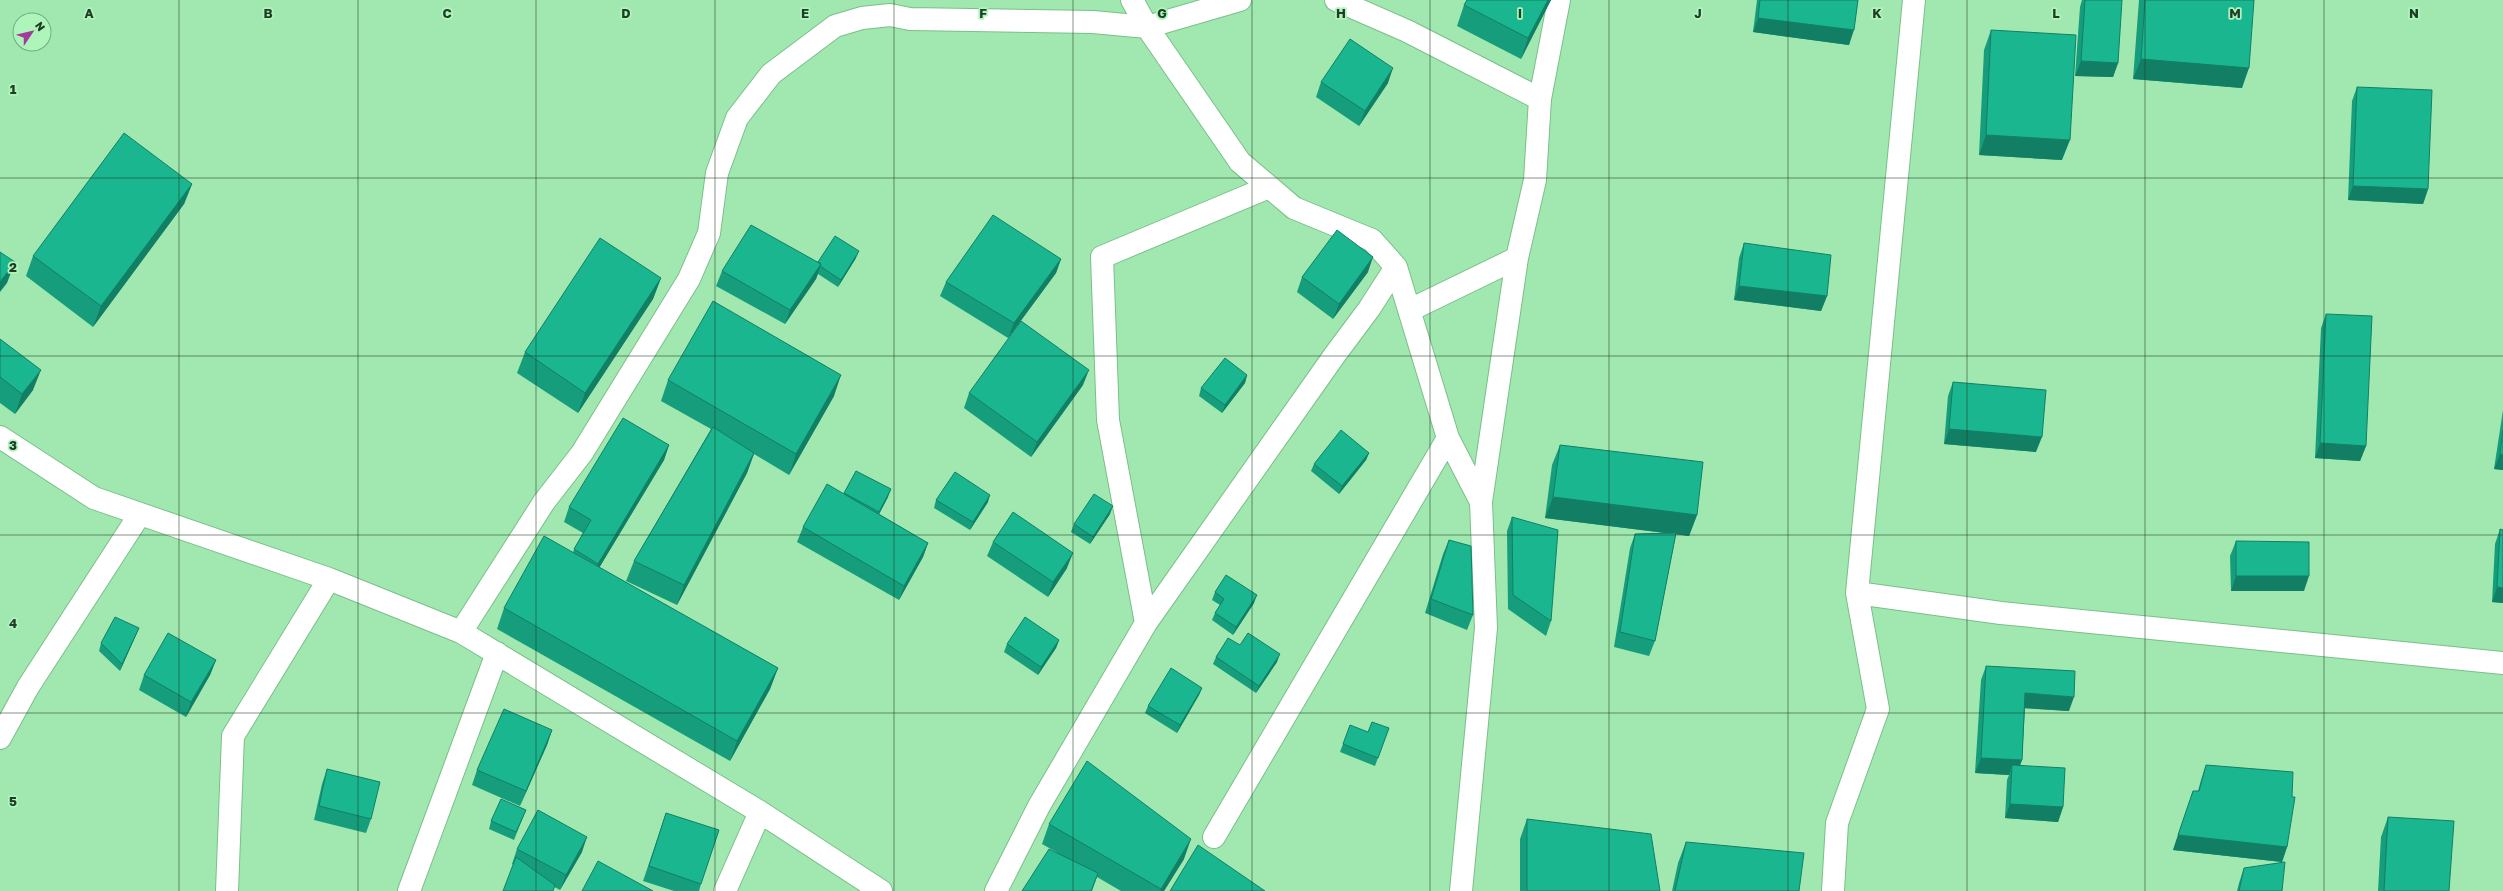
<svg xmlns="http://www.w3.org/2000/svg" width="2503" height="891" font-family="'Golos Text',sans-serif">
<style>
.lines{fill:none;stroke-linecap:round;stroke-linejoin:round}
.minor-casing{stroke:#7abf89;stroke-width:24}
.minor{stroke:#fff;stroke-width:22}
.wall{fill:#169d7c}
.shaded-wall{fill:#127f65}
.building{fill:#19b690;stroke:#127f65}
.grid{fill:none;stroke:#203d27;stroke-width:1;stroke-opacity:0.55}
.grid-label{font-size:13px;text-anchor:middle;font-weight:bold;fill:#203d27;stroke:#aef5bc;stroke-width:3.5;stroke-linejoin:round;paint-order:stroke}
</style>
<rect width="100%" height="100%" fill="#a1e8b0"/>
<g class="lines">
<g class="minor-casing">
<path id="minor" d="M1132 0 1147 27 1240 162 1294 208 1372 240 1396 267 1448 438 1481 502
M1336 0 1407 31 1540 99
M1410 310 1517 258
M0 437 94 498 329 579 461 632 760 812 881 891
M1857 593 2001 613 2503 663
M1146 623 1334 356 1369 309 1396 267
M461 632 544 502 582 453 689 279 709 233 717 173 737 118 771 74 835 26 862 18 890 15 910 19 1093 22 1147 27 1240 0
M0 738 28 687 140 514
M1214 837 1448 438
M227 891 233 736 329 579
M409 891 497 653
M725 891 760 812
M996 891 1039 806 1146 623 1108 420 1102 257 1269 187
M1461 891 1486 628 1481 502 1517 258 1535 180 1540 99 1559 0
M1833 891 1837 823 1878 709 1857 593 1914 0"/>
</g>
<use href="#minor" class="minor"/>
</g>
<path class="wall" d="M1467 0H1551L1521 59 1457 26 1464 5Z
M1757 0H1858L1849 45 1753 32Z
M2082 0H2085L2118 63 2113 77 2075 76 2080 7Z
M2139 0H2254L2242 88 2133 79Z
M1991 30 2062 160 1979 155 1984 50Z
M1321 82 1388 83 1359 126 1316 97Z
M2357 87 2428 189 2423 204 2348 200 2352 101Z
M192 184 184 204 93 327 26 276 33 256Z
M1744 243 1827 296 1821 311 1734 300 1739 258Z
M856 258 838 287 818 274 816 279 785 324 716 286 722 271Z
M1061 259 1056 273 1008 338 940 296 946 282Z
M1368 272 1333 319 1297 292 1302 277Z
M661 278 653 299 578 413 517 373 525 352Z
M2326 314 2366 446 2360 461 2315 458 2321 328Z
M0 339 33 390 15 414 0 403Z
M1247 375 1245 383 1222 413 1199 396 1201 388Z
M668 380 834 396 789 475 754 454 747 473 677 605 626 581 634 561 711 429 661 401Z
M1953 382 2036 452 1944 444 1948 396Z
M1083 385 1031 457 964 408 969 393Z
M2503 410V470L2494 469Z
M669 445 664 460 599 568 778 668 770 689 730 761 497 629 504 608 573 553 574 549 583 533 564 522 569 507Z
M1560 445 1697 515 1689 536 1676 534 1655 641 1649 656 1614 647 1630 548 1635 534 1666 533 1545 518 1552 465Z
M1369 453 1366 460 1339 494 1311 471 1314 464Z
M856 471 888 497 879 514 928 543 923 557 899 600 797 542 803 527 844 494Z
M936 500 988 502 970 530 934 508Z
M1110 514 1090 544 1071 532 1074 524Z
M1512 517 1551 621 1546 636 1508 609 1507 531Z
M2500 529 2503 530V603L2492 602 2495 544Z
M1449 540 1473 615 1467 630 1425 613 1443 554Z
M2236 541 2304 591H2231L2230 556Z
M993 542 1067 568 1048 597 987 556Z
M1215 592 1254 603 1233 635 1212 620 1215 613 1220 605 1212 600Z
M139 628 136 635 120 671 99 651 101 643Z
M1059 640 1056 648 1038 675 1004 652 1007 644Z
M1240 645 1277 662 1256 693 1213 664 1216 657Z
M216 660 210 675 186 717 139 690 144 675Z
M1986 666 2069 711 2025 708 2022 760 2020 766 2063 807 2058 822 2005 818 2007 780 2009 775 1975 773 1981 680Z
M1202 688 1199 695 1177 733 1145 713 1148 706Z
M1389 728 1375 766 1340 752 1343 744 1368 732Z
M552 730 547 745 520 806 472 785 477 770Z
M2206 765 2292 797 2287 847 2282 862 2173 850 2193 791H2198L2201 780Z
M327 769 371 819 366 833 314 820 322 784Z
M526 810 514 840 489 829 491 821Z
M666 813 701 884 699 891H674L643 881Z
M2388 817 2449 891H2378L2381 837Z
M1527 819 1660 891H1520V839Z
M1049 824 1184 859 1164 891H1121L1097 877 1092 891H1022L1058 853 1042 844Z
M1686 842 1799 891H1672L1678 863Z
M517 849 582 852 560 890 512 864Z
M2244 868 2282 891H2237L2239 883Z"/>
<path class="shaded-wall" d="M1548 0H1551L1521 59 1528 38Z
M1758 18 1854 30 1849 45 1753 32Z
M2141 59 2249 68 2242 88 2133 79Z
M2081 61 2118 63 2113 77 2075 76Z
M1393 68 1388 83 1359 126 1365 111Z
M1986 135 2070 140 2062 160 1979 155Z
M192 184 184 204 93 327 101 306Z
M2353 186 2428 189 2423 204 2348 200Z
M859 251 856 258 838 287 841 280Z
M1373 257 1368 272 1333 319 1339 304Z
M1061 259 1056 273 1008 338 1014 323Z
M15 262 7 283 0 292V282Z
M821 264 816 279 785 324 790 310Z
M661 278 653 299 578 413 585 393Z
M1739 286 1827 296 1821 311 1734 300Z
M41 370 33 390 15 414 22 394Z
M1089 370 1083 385 1031 457 1037 442Z
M841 375 834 396 789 475 796 454Z
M1247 375 1245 383 1222 413 1225 405Z
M1949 429 2042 437 2036 452 1944 444Z
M2320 443 2366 446 2360 461 2315 458Z
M669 445 664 460 593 578 598 564Z
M754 453 747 473 677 605 684 585Z
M1369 453 1366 460 1339 494 1342 486Z
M2500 454 2503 455V470L2494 469Z
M891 489 888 497 876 520 879 512Z
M990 495 988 502 970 530 973 522Z
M1553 497 1697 515 1689 536 1545 518Z
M1113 506 1110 514 1090 544 1093 537Z
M928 543 923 557 899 600 904 586Z
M1073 553 1067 568 1048 597 1053 582Z
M2236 576H2309L2304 591H2231Z
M2497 587 2503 588V603L2492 602Z
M1257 595 1254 603 1233 635 1236 627Z
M139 628 136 635 120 671 122 664Z
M1059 640 1056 648 1038 675 1041 667Z
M1280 654 1277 662 1256 693 1259 686Z
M216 660 210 675 186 717 191 702Z
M778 668 770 689 730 761 737 741Z
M1202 688 1199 695 1177 733 1180 725Z
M2025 693 2074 697 2069 711 2020 708Z
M552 730 547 745 520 806 526 791Z
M1981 758 2022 760 2016 775 2012 765 2009 775 1975 773Z
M2010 804 2063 807 2058 822 2005 818Z
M2178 835 2287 847 2282 862 2173 850Z
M587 837 582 852 560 890 566 875Z
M1191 839 1184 859 1164 891H1160Z"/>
<path class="building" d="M1467 0H1548L1528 38 1464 5Z
M1760 0H1858L1854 30 1758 18Z
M2085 0H2122L2118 63 2081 61Z
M2145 0H2254L2249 68 2141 59Z
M1991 30 2076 35 2070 140 1986 135Z
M1350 39 1393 68 1365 111 1321 82Z
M2357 87 2432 90 2428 189 2353 186Z
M124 133 192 184 101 306 33 256Z
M993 215 1061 259 1014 323 946 282Z
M751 225 821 264 790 310 722 271Z
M1337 230 1373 257 1339 304 1302 277Z
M835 236 859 251 841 280 820 266 821 264 818 262Z
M600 238 661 278 585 393 525 352Z
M1744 243 1831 255 1827 296 1739 286Z
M0 252 15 262 0 282Z
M713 301 841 375 796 454 668 380Z
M2326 314 2372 316 2366 446 2320 443Z
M1021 321 1089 370 1037 442 969 393Z
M0 339 41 370 22 394 0 377Z
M1225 358 1247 375 1225 405 1201 388Z
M1953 382 2046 390 2042 437 1949 429Z
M623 418 669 445 598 564 574 549 591 520 569 507Z
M713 427 754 453 684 585 634 561Z
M1341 430 1369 453 1342 486 1314 464Z
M2503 430V455L2500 454Z
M1560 445 1703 462 1697 515 1553 497Z
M856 471 891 489 879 512 844 493Z
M955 472 990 495 973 522 936 500Z
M827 484 928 543 904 586 803 527Z
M1094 494 1113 506 1093 537 1074 524Z
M1013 512 1073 553 1053 582 993 542Z
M1512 517 1558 530 1551 621 1513 595Z
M2500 529 2503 530V588L2497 587Z
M1676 533 1655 641 1620 632 1635 534Z
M544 536 778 668 737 741 504 608Z
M1449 540 1471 546 1473 615 1431 599Z
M2236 541 2309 542V576H2236Z
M1226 575 1257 595 1236 627 1215 613 1224 599 1215 592Z
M115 617 139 628 122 664 101 643Z
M1025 617 1059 640 1041 667 1007 644Z
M168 633 216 660 191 702 144 675Z
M1248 633 1280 654 1259 686 1216 657 1228 638 1240 645Z
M1986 666 2075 671 2074 697 2025 693 2022 760 1981 758Z
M1171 668 1202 688 1180 725 1148 706Z
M504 709 552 730 526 791 477 770Z
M1372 722 1389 728 1378 758 1343 744 1350 725 1368 732Z
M1087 761 1191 839 1161 889 1049 824Z
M2012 765 2065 768 2063 807 2010 804Z
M2206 765 2293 772 2292 797H2295L2287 847 2178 835 2193 791H2199Z
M327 769 380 782 371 819 319 806Z
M501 799 526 810 516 832 491 821Z
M538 810 587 837 566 875 517 849Z
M666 813 719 830 701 884 649 866Z
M2388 817 2454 821 2449 891H2384Z
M1527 819 1651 834 1660 891H1527Z
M1686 842 1804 853 1799 891H1675Z
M1198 845 1265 891H1170Z
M1049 849 1098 873 1091 891H1022Z
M516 857 555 885 553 891H503Z
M598 861 653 891H582Z
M2285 862 2282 891H2239L2244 868Z"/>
<path class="grid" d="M179 0V891M358 0V891M536 0V891M715 0V891M894 0V891M1073 0V891M1252 0V891M1430 0V891M1609 0V891M1788 0V891M1967 0V891M2145 0V891M2324 0V891M0 178H2503M0 356H2503M0 535H2503M0 713H2503"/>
<g class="grid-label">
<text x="89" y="18">A</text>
<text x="268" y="18">B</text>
<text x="447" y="18">C</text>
<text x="626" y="18">D</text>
<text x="805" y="18">E</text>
<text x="983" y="18">F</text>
<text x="1162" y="18">G</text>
<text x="1341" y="18">H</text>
<text x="1520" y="18">I</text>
<text x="1698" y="18">J</text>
<text x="1877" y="18">K</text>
<text x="2056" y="18">L</text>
<text x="2235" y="18">M</text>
<text x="2414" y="18">N</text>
<text x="13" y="94">1</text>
<text x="13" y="272">2</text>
<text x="13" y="450">3</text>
<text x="13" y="628">4</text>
<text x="13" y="806">5</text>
</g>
<g transform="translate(32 32) rotate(55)"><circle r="19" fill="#aef5bc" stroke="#75ab80"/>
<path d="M0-3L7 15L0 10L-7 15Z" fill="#a33b9d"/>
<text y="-6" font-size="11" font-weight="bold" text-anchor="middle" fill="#203d27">N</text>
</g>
</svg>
